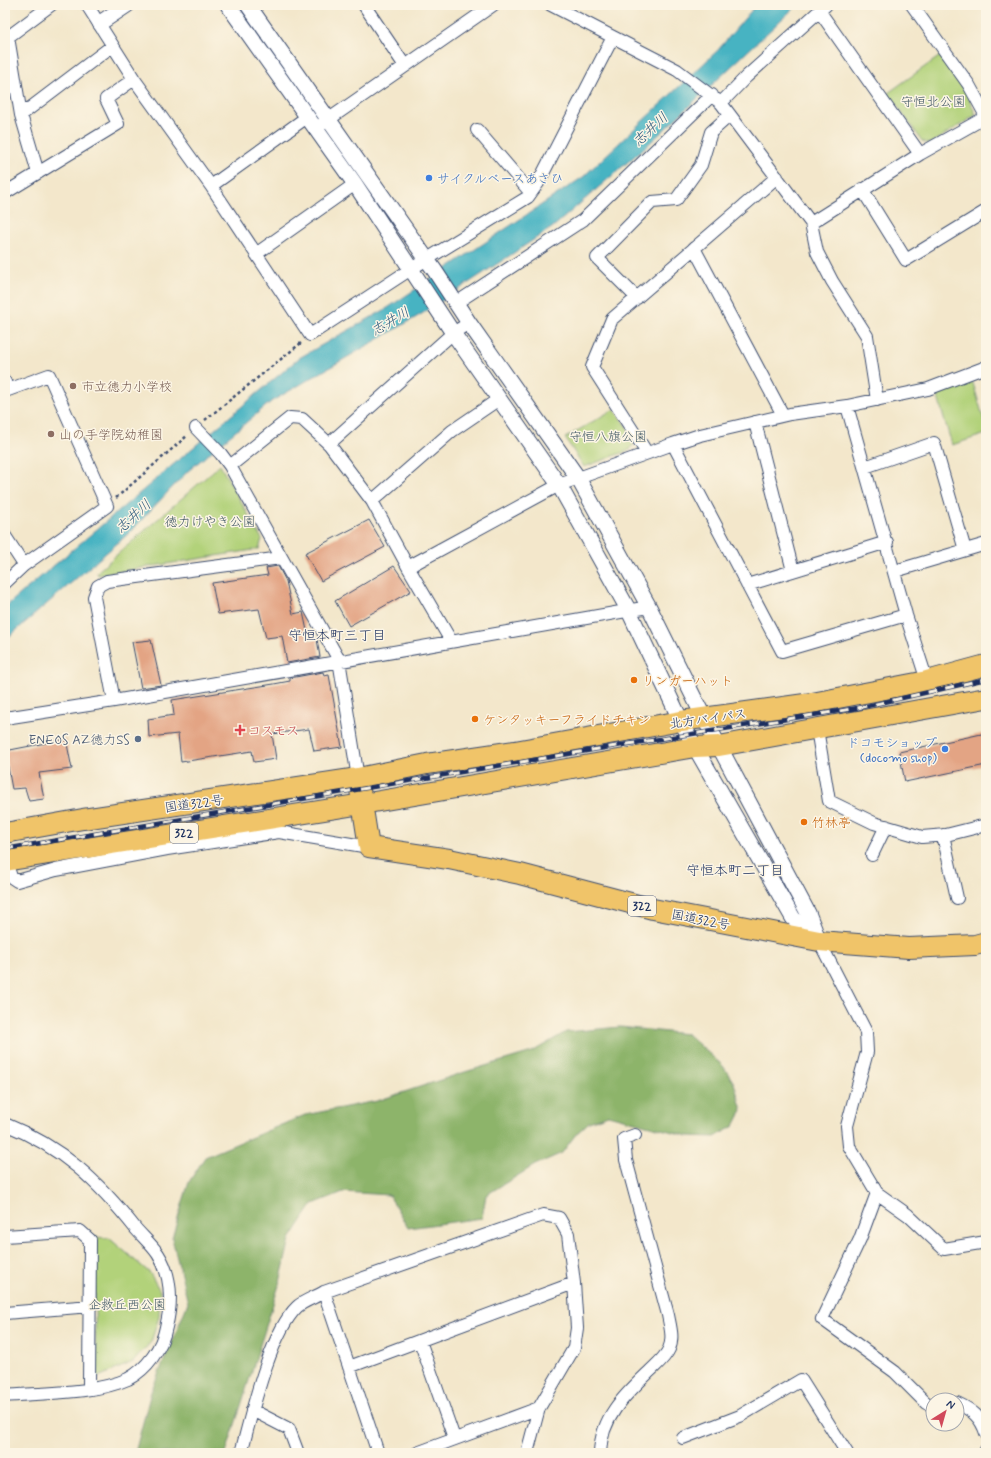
<svg xmlns="http://www.w3.org/2000/svg" width="991" height="1458" font-family="Mynerve,'Klee One',sans-serif">
<style>
.green{fill:#b2d27a;stroke:#66806c}
.forest{fill:#8db46a;stroke:#547264}
.water{fill:#46b3c2;stroke:#307190}
.building{fill:#e3a484}
.lines{fill:none;stroke-linecap:round;stroke-linejoin:round}
.minor-casing{stroke:#3b4b6e;stroke-width:14}
.tertiary-casing{stroke:#3b4b6e;stroke-width:17}
.trunk-casing{stroke:#3b4b6e;stroke-width:22}
.path{stroke:#3b4b6e;stroke-width:2.5;stroke-dasharray:3 3;stroke-linecap:butt}
.minor{stroke:#fff;stroke-width:12}
.tertiary{stroke:#fff;stroke-width:15}
.trunk{stroke:#f0c469;stroke-width:20}
.rail-casing{stroke:#1b2f5e;stroke-width:4.5}
.rail{stroke:#fcf5e5;stroke-width:3;stroke-dasharray:9;stroke-linecap:butt}
.shop-dot{fill:#3f7fe0;stroke:#fcf5e5;stroke-width:1.5}
.education-dot{fill:#8d6e63;stroke:#fcf5e5;stroke-width:1.5}
.food-dot{fill:#e8710a;stroke:#fcf5e5;stroke-width:1.5}
.health-dot{fill:#e0444e;stroke:#fcf5e5;stroke-width:1.5}
.service-dot{fill:#5c6f8a;stroke:#fcf5e5;stroke-width:1.5}
.labels{text-anchor:middle;stroke-width:3;stroke-linejoin:round;paint-order:stroke}
.shield{fill:#fcf5e5;stroke:#5e6a86;stroke-width:1}
.shield-label{font-size:12px;font-weight:bold;fill:#1b2f5e}
.park-label{font-size:13px;fill:#415865;stroke:#fcf5e5}
.shop-label{font-size:13px;fill:#366cbe;stroke:#fcf5e5;text-anchor:start}
.education-label{font-size:13px;fill:#785e54;stroke:#fcf5e5;text-anchor:start}
.food-label{font-size:13px;fill:#c56008;stroke:#fcf5e5;text-anchor:start}
.street-label{font-size:13px;fill:#1b2f5e;stroke:#fcf5e5}
.health-label{font-size:13px;fill:#be3a42;stroke:#fcf5e5;text-anchor:start}
.service-label{font-size:13px;fill:#4e5e75;stroke:#fcf5e5;text-anchor:end}
.water-label{font-size:14px;font-style:italic;fill:#28577c;stroke:#fcf5e5}
.neighbourhood-label{font-size:14px;fill:#1b2f5e;stroke:#fcf5e5}
</style>
<rect width="100%" height="100%" fill="#fcf5e5"/>
<filter id="ink" filterUnits="userSpaceOnUse"><feTurbulence type="fractalNoise" baseFrequency=".025" numOctaves="2"/><feDisplacementMap in="SourceGraphic" scale="8" xChannelSelector="R" yChannelSelector="G"/><feConvolveMatrix kernelMatrix="1 2 1 2 8 2 1 2 1" color-interpolation-filters="sRGB"/></filter>
<filter id="wash" filterUnits="userSpaceOnUse"><feTurbulence type="fractalNoise" baseFrequency=".012" numOctaves="4" result="noise"/><feDisplacementMap in="SourceGraphic" scale="16" xChannelSelector="R" yChannelSelector="G"/><feGaussianBlur stdDeviation="0.9" result="paint"/><feColorMatrix in="noise" values="0 0 0 0 0 0 0 0 0 0 0 0 0 0 0 0 0 1.4 0 .05"/><feComposite in="paint" operator="in"/></filter>
<g filter="url(#wash)">
<rect width="100%" height="100%" fill="#f3e7cb"/>
<path class="green" d="M940 56 967 94 976 115 930 144 922 141 888 93Z
M966 379 973 383 986 427V434L952 445 936 391Z
M614 409 636 440 630 450 584 467 565 438Z
M220 465 262 539 259 549 98 575 97 572Z
M94 1237 109 1238 150 1273 160 1291 159 1317 151 1342 133 1362 96 1378Z"/>
<path class="forest" d="M620 1027 687 1034 723 1066 734 1083 742 1110 734 1126 715 1137 688 1136 608 1115 589 1122 576 1134 562 1153 535 1165 486 1195 482 1218 408 1228 389 1195 343 1192 313 1204 290 1239 280 1282 226 1453H135L151 1392 188 1303 172 1238 189 1182 205 1157 305 1115 377 1101 465 1072 532 1052 566 1032Z"/>
<path class="water" d="M756 5H797L652 141 553 227 420 315 272 401 188 471 128 534 5 640V607L299 358 386 309 583 177 718 50Z"/>
<g id="blocks">
<path class="building" d="M369 520 385 547 321 581 305 553Z
M278 566 286 581 293 614 303 612 309 640 317 639 320 657 287 663 282 636 266 638 259 609 218 614 212 583 268 575 266 568Z
M394 566 411 591 349 626 335 601Z
M151 640 161 685 141 688 132 642Z
M323 672 324 676 329 675 342 747 314 751 309 729 272 734 276 759 254 762 252 751 181 762 178 734 149 737 148 719 174 715 172 700 274 684 290 681V678Z
M986 733V765L905 782 899 752Z
M66 739 72 769 39 773 44 799 29 801 25 788 12 789 5 751Z"/>
</g>
</g>
<g filter="url(#ink)">
<use href="#blocks" fill-opacity="0" stroke="#3b4b6e" stroke-width="1"/>
<g class="lines">
<g class="minor-casing">
<path id="minor" d="M87 5 134 79 211 186 310 335 411 269 528 197 538 183 613 37
M364 5 405 66
M551 5 677 70 721 103 811 223
M912 5 969 85 986 116
M820 12 920 154
M5 33 8 37 21 115
M8 37 51 5
M721 103 746 77 826 5
M322 124 493 5
M477 130 531 193
M38 173 21 115 112 46
M211 186 307 117
M862 189 906 260 986 211
M5 193 118 124 106 99 134 79
M694 248 783 415
M256 254 355 184
M637 298 597 258 652 202 676 200 701 165 711 132 730 115
M456 303 583 220 712 95
M5 382 8 390 49 375 107 506 24 565 5 583
M877 400 867 336 832 281 817 252 811 223 920 154 986 117
M847 406 906 615 927 681
M755 422 793 571
M196 428 221 454 230 466 339 660 358 778
M329 444 453 333 469 323
M673 444 782 651 906 615
M647 453 592 367 612 319 777 177
M230 466 290 418 302 419 329 444 372 501 408 567 451 641
M865 467 934 443 965 550
M372 501 452 431 499 399
M5 536 24 565
M408 567 559 485 673 444 700 435 790 414 847 406 928 389 986 367
M895 571 986 544
M747 585 887 542
M114 701 94 597 98 586 107 581 281 558
M5 718 114 701 649 607
M817 729 829 801 874 823 922 837 946 835 986 825
M943 835 957 898
M872 855 886 826
M6 861 11 877 17 881 56 870 167 849 279 832 369 847
M819 941 866 1032 867 1052 847 1126 849 1146 877 1193 908 1215 944 1249 986 1242
M5 1124C62 1147 98 1181 136 1229 143 1237 152 1245 158 1254 172 1276 172 1303 166 1327 162 1348 147 1369 128 1379 95 1394 41 1393 5 1396
M877 1193 860 1239 822 1319 895 1372 926 1403 933 1405
M5 1236 80 1231 90 1240 89 1389
M324 1292 378 1453
M5 1313 91 1306
M420 1341 454 1438
M349 1367 574 1283
M957 1403C972 1410 981 1417 986 1433
M252 1410 289 1429 298 1453
M683 1438 740 1416 801 1380 847 1453
M241 1453C251 1416 270 1333 297 1307 303 1301 316 1297 324 1292L543 1215 559 1218 568 1234 574 1283 577 1328 574 1348 539 1408 527 1453
M417 1453 539 1408
M600 1453C601 1417 625 1395 649 1372 656 1365 665 1358 669 1349 674 1338 670 1326 668 1315L626 1160 624 1139 635 1135
M985 1453 986 1450"/>
</g>
<g class="tertiary-casing">
<path id="tertiary" d="M228 5 355 184 453 333 559 485 629 611 681 721 695 747 793 918 819 941
M248 5 435 271 469 323 578 478 649 607 704 718 808 913 818 939
M100 23 127 5"/>
</g>
<g class="trunk-casing">
<path id="trunk" d="M360 790 369 847 449 859 520 874 653 909 819 941 909 948 975 945 986 942
M5 833 83 819 358 778 427 764 515 751 681 721 812 703 927 681 986 665
M5 861 362 804 695 747 719 746 986 698"/>
</g>
<path class="path" d="M205 420 301 343
M116 498 188 435"/>
<use href="#minor" class="minor"/>
<use href="#tertiary" class="tertiary"/>
<use href="#trunk" class="trunk"/>
<g class="rail-casing">
<path id="rail" d="M5 849 622 745 858 708 986 679"/>
</g>
<use href="#rail" class="rail"/>
</g>
</g>
<g class="shop-dot">
<circle cx="429" cy="178" r="4"/>
<circle cx="945" cy="749" r="4"/>
</g>
<g class="education-dot">
<circle cx="73" cy="386" r="4"/>
<circle cx="51" cy="434" r="4"/>
</g>
<g class="food-dot">
<circle cx="634" cy="680" r="4"/>
<circle cx="475" cy="719" r="4"/>
<circle cx="804" cy="822" r="4"/>
</g>
<path class="health-dot" d="M238 724h4v4h4v4h-4v4h-4v-4h-4v-4h4z"/>
<circle class="service-dot" cx="138" cy="739" r="4"/>
<g class="labels">
<g class="shield">
<rect x="170" y="823" width="28" height="20" rx="3"/>
<rect x="628" y="896" width="28" height="20" rx="3"/>
</g>
<g class="shield-label">
<text x="184" y="837">322</text>
<text x="642" y="910">322</text>
</g>
<g class="park-label">
<text x="933" y="106">守恒北公園</text>
<text x="608" y="441">守恒八旗公園</text>
<text x="210" y="526">徳力けやき公園</text>
<text x="127" y="1309">企救丘西公園</text>
</g>
<g class="shop-label">
<text x="437" y="183">サイクルベースあさひ</text>
<text x="937" y="747" text-anchor="end">ドコモショップ<tspan x="937" dy="15">(docomo shop)</tspan></text>
</g>
<g class="education-label">
<text x="81" y="391">市立徳力小学校</text>
<text x="59" y="439">山の手学院幼稚園</text>
</g>
<g class="food-label">
<text x="642" y="685">リンガーハット</text>
<text x="483" y="724">ケンタッキーフライドチキン</text>
<text x="812" y="827">竹林亭</text>
</g>
<g class="street-label">
<text transform="translate(708 718) rotate(-8)" y="5">北方バイパス</text>
<text transform="translate(194 803) rotate(-8)" y="5">国道322号</text>
<text transform="translate(701 919) rotate(11)" y="5">国道322号</text>
</g>
<g class="health-label">
<text x="248" y="735">コスモス</text>
</g>
<g class="service-label">
<text x="130" y="744">ENEOS AZ徳力SS</text>
</g>
<g class="water-label">
<text transform="translate(650 129) rotate(-43)" y="5">志井川</text>
<text transform="translate(390 321) rotate(-31)" y="5">志井川</text>
<text transform="translate(133 516) rotate(-42)" y="5">志井川</text>
</g>
<g class="neighbourhood-label">
<text x="337" y="640">守恒本町三丁目</text>
<text x="735" y="875">守恒本町二丁目</text>
</g>
</g>
<rect width="991" height="1458" fill="none" stroke="#fcf5e5" stroke-width="20"/>
<g transform="translate(945 1412) rotate(37)"><circle r="19" fill="#fcf5e5" stroke="#a2a6af"/>
<path d="M0-3L7 15L0 10L-7 15Z" fill="#d1495b"/>
<text y="-6" font-size="11" font-weight="bold" text-anchor="middle" fill="#1b2f5e">N</text>
</g>
</svg>
